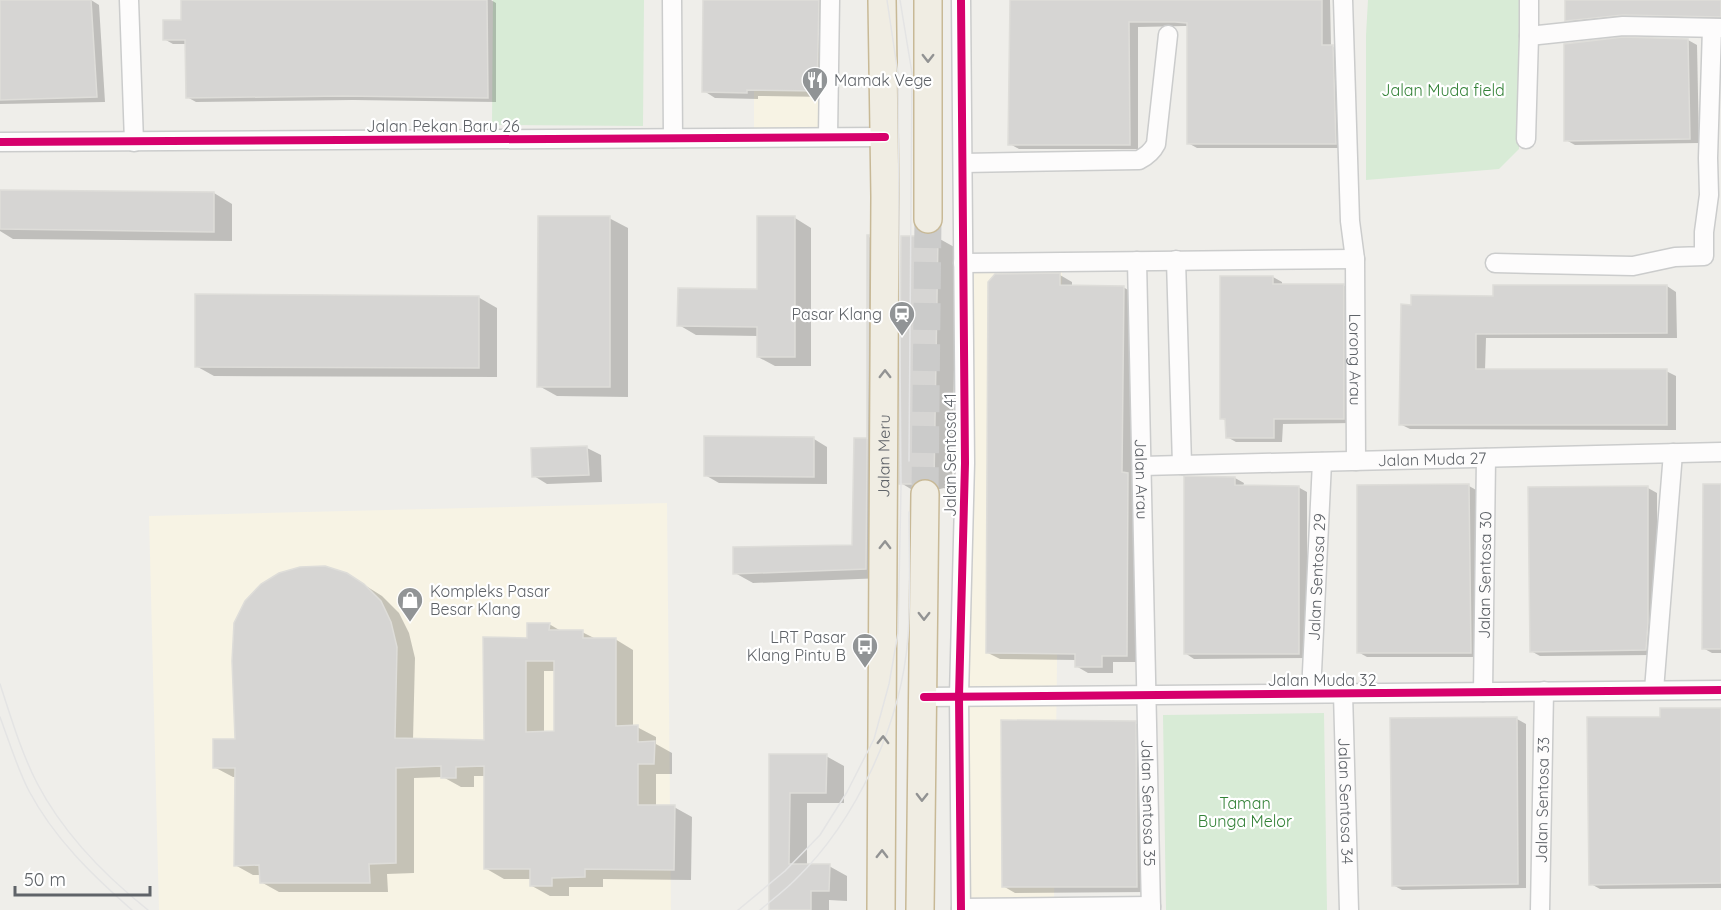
<svg xmlns="http://www.w3.org/2000/svg" width="1721" height="910" viewBox="0 0 1721 910" font-family="Quicksand,sans-serif">
<style>
.commercial{fill:#f7f3e4}
.green{fill:#d8ebd6}
.shadow{fill:#0003;fill-rule:evenodd}
.building{fill:#d6d5d3;stroke:#deddd9;stroke-width:1.5;fill-rule:evenodd}
.lines{fill:none;stroke-linecap:round;stroke-linejoin:round}
.highway-tunnel{stroke:#cbcbca;stroke-width:27;stroke-dasharray:27 14;stroke-linecap:butt}
.minor-casing{stroke:#cbcccc;stroke-width:21}
.highway-casing{stroke:#c8b996;stroke-width:30}
.minor{stroke:#fdfcfc;stroke-width:18}
.highway{stroke:#f0ede3;stroke-width:27}
.tram{stroke:#e4e4e4;stroke-width:1.5}
.cycleway-casing{stroke:#fff;stroke-width:11}
.cycleway{stroke:#d6006c;stroke-width:8}
.oneway{stroke:#929393}
.labels{text-anchor:middle;stroke-width:4.5;stroke-linejoin:round;paint-order:stroke}
.poi-label{font-size:16px;fill:#5f6368;stroke:#fff;text-anchor:start}
.park-label{font-size:16px;fill:#348238;stroke:#fff}
.street-label{font-size:16px;fill:#5f6368;stroke:#fff}
</style>
<rect width="100%" height="100%" fill="#efeeea"/>
<!-- commercial -->
<g class="commercial">
<polygon points="754,0 826,0 822,131 754,130"/>
<polygon points="1062,269 1054,901 967,901 972,456 970,270"/>
<polygon points="667,503 671,910 159,910 149,516"/>
</g>
<!-- green -->
<g class="green">
<polygon points="493,0 644,0 643,126 492,125"/>
<polygon points="1368,0 1519,0 1519,149 1499,169 1366,180 1366,35"/>
<polygon points="1324,713 1327,910 1166,910 1163,715"/>
</g>
<!-- shadow -->
<g class="shadow">
<polygon points="0,0 91,0 99,5 105,102 0,104"/>
<polygon points="183,0 491,0 496,3 496,102 353,100 196,102 187,97 186,44 173,44 164,39 183,22"/>
<polygon points="705,0 833,0 829,97 758,96 758,99 715,98 704,91"/>
<polygon points="1010,0 1330,0 1331,46 1342,51 1345,148 1197,148 1188,143 1188,26 1185,26 1138,27 1138,149 1019,149 1010,144"/>
<polygon points="1567,0 1721,0 1721,21 1576,25 1567,20"/>
<polygon points="1688,40 1697,45 1699,143 1575,145 1566,140"/>
<polygon points="0,191 214,193 232,204 232,241 13,239 0,231"/>
<polygon points="609,218 628,228 628,397 557,396 539,386"/>
<polygon points="795,218 811,228 811,366 775,366 758,357 758,336 696,335 679,325 758,291"/>
<polygon points="869,237 887,247 884,578 753,583 735,573 854,546 856,439 868,439"/>
<polygon points="938,238 956,248 952,491 944,488 919,494 901,483"/>
<polygon points="1060,275 1072,282 1072,287 1123,287 1135,294 1138,662 1113,662 1113,673 1088,673 1076,666 1076,660 1000,659 988,653"/>
<polygon points="1221,277 1273,277 1282,282 1282,286 1343,285 1352,291 1353,423 1283,424 1282,442 1236,442 1227,437 1227,421 1221,418"/>
<polygon points="1667,286 1676,292 1677,338 1486,338 1485,370 1666,371 1676,376 1676,430 1410,429 1400,424 1495,298"/>
<polygon points="478,297 497,308 497,377 214,376 196,366"/>
<polygon points="814,439 827,447 827,484 719,483 705,475"/>
<polygon points="587,448 601,455 602,482 547,484 534,476"/>
<polygon points="1235,478 1244,483 1243,487 1298,487 1307,492 1307,658 1194,659 1185,653"/>
<polygon points="1469,486 1478,491 1480,657 1367,657 1358,652"/>
<polygon points="1721,486 1721,653 1712,653 1703,648"/>
<polygon points="1648,488 1657,493 1657,629 1654,655 1540,656 1531,651"/>
<path d="M347,574L382,596L399,613L409,633L415,658L413,740L485,742L528,639L549,624L561,631L582,632L596,639H615L633,650V727H637L656,737V744L672,753V774H656V807H674L692,817L691,880L603,879V887H569V896H550L532,886V879H504L485,868V776H474V787H461L443,777L414,778V873L387,874L388,892H279L261,882V875H253L235,865L236,777H233L214,767L236,741ZM544,671H555V733H544Z"/>
<polygon points="1721,710 1721,888 1600,889 1591,884 1661,718"/>
<polygon points="1517,719 1526,724 1526,888 1402,890 1393,885 1392,720"/>
<polygon points="1135,723 1147,730 1148,892 1015,893 1003,886"/>
<polygon points="771,755 826,756 844,766 844,803 807,803 807,865 829,866 847,876 847,901 829,900 829,910 770,910"/>
</g>
<!-- building -->
<g class="building">
<polygon points="0,0 91,0 97,97 0,100"/>
<polygon points="181,0 487,0 488,98 343,96 186,98 185,40 163,40 163,20 181,20"/>
<polygon points="703,0 819,0 817,91 747,90 747,93 702,92"/>
<polygon points="1010,0 1322,0 1322,45 1333,45 1336,144 1187,144 1187,23 1175,22 1129,22 1130,145 1008,145"/>
<polygon points="1565,0 1721,0 1721,17 1623,15 1565,21"/>
<polygon points="1623,37 1688,39 1690,139 1564,141 1564,44"/>
<polygon points="0,190 214,192 214,232 0,229"/>
<polygon points="538,216 610,216 610,387 537,387"/>
<polygon points="757,216 795,216 795,357 757,357 757,327 677,326 678,288 757,289"/>
<polygon points="867,235 869,235 866,569 733,574 733,547 852,545 854,438 867,438"/>
<polygon points="901,236 938,236 934,482 925,478 918,480 913,484 899,484"/>
<polygon points="1060,273 1060,285 1124,286 1122,472 1128,473 1127,656 1102,656 1102,667 1075,667 1075,654 986,653 988,282 995,274"/>
<polygon points="1220,276 1273,276 1273,284 1344,284 1344,419 1274,419 1274,438 1226,438 1225,419 1220,419"/>
<polygon points="1493,285 1667,285 1667,333 1476,334 1476,369 1667,369 1667,425 1399,425 1401,304 1411,305 1411,295 1493,296"/>
<polygon points="195,294 479,296 479,368 195,367"/>
<polygon points="704,436 814,437 814,477 704,476"/>
<polygon points="587,446 589,475 532,477 531,448"/>
<polygon points="1184,476 1235,477 1235,485 1299,486 1299,654 1184,654"/>
<polygon points="1469,484 1471,653 1357,653 1357,485"/>
<polygon points="1703,484 1721,484 1721,649 1702,649"/>
<polygon points="1648,486 1648,623 1646,650 1530,652 1528,487"/>
<path d="M325,566L347,573L364,584L381,601L391,622L397,647L395,738L484,740L483,637L527,638V623H550L549,630H583V638H616V726L638,725V742L655,741L654,764H638V805H675L674,870L585,869V877L552,878V886H530V869H484V766L456,767V778H441V766L396,768V863L369,864L370,883H260L259,865L234,866L235,768H213V739H235L232,661L234,623L245,601L261,584L279,573L300,567ZM526,661H554V731L526,732Z"/>
<polygon points="1660,708 1721,708 1721,883 1589,885 1587,717 1660,717"/>
<polygon points="1517,717 1518,884 1392,886 1390,718"/>
<polygon points="1001,720 1136,721 1137,887 1002,887"/>
<polygon points="769,754 827,754 826,793 790,793 789,864 830,864 829,891 811,891 811,910 769,910"/>
</g>
<g class="lines">
<!-- highway-tunnel -->
<polyline class="highway-tunnel" points="925,494 928,219"/>
<!-- minor casing -->
<g class="minor-casing">
<g id="minor">
<polyline points="129,0 134,142"/>
<polyline points="672,0 673,138"/>
<polyline points="961,0 965,463 959,696 961,910"/>
<path id="s1" d="M1343,0L1350,221L1355,259L1356,461"/>
<polyline points="1529,0 1529,36 1623,26 1721,28"/>
<polyline points="828,136 830,0"/>
<polyline points="1526,139 1529,36"/>
<polyline points="0,142 885,137"/>
<path d="M963,163L1139,160C1147,156 1152,152 1156,144L1168,35"/>
<polyline points="1176,260 1182,465"/>
<path id="s2" d="M1137,261L1151,910"/>
<polyline points="963,263 1355,259"/>
<polyline points="1495,263 1633,266 1675,257 1704,256 1704,232 1709,195 1708,158 1712,28"/>
<path id="s3" d="M1142,466L1721,452"/>
<polyline points="1654,690 1673,453"/>
<path id="s4" d="M1483,692L1486,458"/>
<path id="s5" d="M1311,693L1322,462"/>
<path id="s6" d="M1343,693L1349,910"/>
<polyline points="924,697 1721,690"/>
<polyline points="961,908 1151,906"/>
<path id="s7" d="M1540,910L1544,691"/>
</g>
</g>
<!-- highway casing -->
<g class="highway-casing">
<g id="highway">
<polyline points="928,219 928,0"/>
<path id="s8" d="M881,910L885,197L882,0"/>
<polyline points="920,910 925,494"/>
</g>
</g>
<!-- minor -->
<use href="#minor" class="minor"/>
<!-- highway -->
<use href="#highway" class="highway"/>
<!-- tram -->
<g class="tram">
<polyline points="900,0 912,73 909,461"/>
<path d="M0,684C11,717 21,752 37,783C63,833 104,875 148,910"/>
<path d="M0,717C9,741 17,768 29,791C54,838 92,875 132,910"/>
<polyline points="738,910 785,871 820,835 847,792 874,739 889,684 898,633 901,488 898,74 887,0"/>
<path d="M760,910C772,900 784,891 795,880C857,820 902,722 908,636C911,595 909,553 909,512"/>
</g>
<!-- cycleway casing -->
<g class="cycleway-casing">
<g id="cycleway">
<polyline points="961,0 965,463 959,696 961,910"/>
<polyline points="0,142 885,137"/>
<polyline points="924,697 1721,690"/>
</g>
</g>
<!-- cycleway -->
<use href="#cycleway" class="cycleway"/>
</g>
<!-- one-way arrows -->
<defs><path id="oneway-chevron" d="M-2-3.5L2.5 0L-2 3.5" fill="none" stroke-width="1.6" stroke-linecap="round" stroke-linejoin="round" transform="scale(1.5)"/></defs>
<g class="oneway">
<use href="#oneway-chevron" transform="translate(928 58) rotate(90)"/>
<use href="#oneway-chevron" transform="translate(885 374) rotate(-90)"/>
<use href="#oneway-chevron" transform="translate(885 545) rotate(-89)"/>
<use href="#oneway-chevron" transform="translate(924 616) rotate(90)"/>
<use href="#oneway-chevron" transform="translate(883 740) rotate(-89)"/>
<use href="#oneway-chevron" transform="translate(922 797) rotate(91)"/>
<use href="#oneway-chevron" transform="translate(882 854) rotate(-89)"/>
</g>
<!-- icons -->
<defs>
<g id="restaurant-pin" transform="scale(1.35)"><path d="M0 17L-7.5 6A9.5 9.5 0 1 1 7.5 6Z" fill="#919496" stroke="#fff"/><path d="M-5-6h1v4h1v-4h1v4h1v-4h1v5L-1.5 .5V6h-2V.5L-5-1ZM5-6V6H3V1.5H1.5Q1.5-4 5-6Z" fill="#fff"/></g>
<g id="station-pin" transform="scale(1.35)"><path d="M0 17L-7.5 6A9.5 9.5 0 1 1 7.5 6Z" fill="#919496" stroke="#fff"/><path d="M-3-6H3Q5-6 5-4V2Q5 4 3 4L4.5 6H3L1.5 4h-3L-3 6H-4.5L-3 4Q-5 4-5 2V-4Q-5-6-3-6ZM-3.5-4v3h7v-3ZM-3.5 1v1.5H-2V1ZM2 1v1.5H3.5V1Z" fill="#fff"/></g>
<g id="shop-pin" transform="scale(1.35)"><path d="M0 17L-7.5 6A9.5 9.5 0 1 1 7.5 6Z" fill="#919496" stroke="#fff"/><path d="M-5-2.5h2.3a2.7 3.5 0 0 1 5.4 0H5L5.5 6h-11ZM-1.5-2.5h3a1.5 2.3 0 0 0-3 0Z" fill="#fff"/></g>
<g id="bus-pin" transform="scale(1.35)"><path d="M0 17L-7.5 6A9.5 9.5 0 1 1 7.5 6Z" fill="#919496" stroke="#fff"/><path d="M-5-6H5V4H4V6H2V4H-2V6H-4V4H-5ZM-3.5-4V0h7V-4ZM-3.5 1.2v1.5H-2V1.2ZM2 1.2v1.5H3.5V1.2Z" fill="#fff"/></g>
</defs>
<g fill-rule="evenodd">
<use href="#restaurant-pin" x="815" y="80"/>
<use href="#station-pin" x="902" y="314"/>
<use href="#shop-pin" x="410" y="600"/>
<use href="#bus-pin" x="865" y="646"/>
</g>
<g class="labels">
<!-- poi labels -->
<g class="poi-label">
<text x="834" y="86">Mamak Vege</text>
<text x="882" y="320" text-anchor="end">Pasar Klang</text>
<text x="430" y="597">Kompleks Pasar<tspan x="430" dy="18">Besar Klang</tspan></text>
<text x="846" y="643" text-anchor="end">LRT Pasar<tspan x="846" dy="18">Klang Pintu B</tspan></text>
</g>
<!-- park labels -->
<g class="park-label">
<text x="1443" y="96">Jalan Muda field</text>
<text x="1245" y="809">Taman<tspan x="1245" dy="18">Bunga Melor</tspan></text>
</g>
<!-- street labels -->
<g class="street-label">
<text x="443" y="132">Jalan Pekan Baru 26</text>
<text dy="6" stroke="none"><textPath href="#s1" startOffset="360">Lorong Arau</textPath></text>
<text dy="6" stroke="none"><textPath href="#s8" startOffset="454">Jalan Meru</textPath></text>
<text transform="translate(950 455) rotate(-90)" y="6">Jalan Sentosa 41</text>
<text dy="6" stroke="none"><textPath href="#s3" startOffset="290">Jalan Muda 27</textPath></text>
<text dy="6" stroke="none"><textPath href="#s2" startOffset="218">Jalan Arau</textPath></text>
<text dy="6" stroke="none"><textPath href="#s4" startOffset="117">Jalan Sentosa 30</textPath></text>
<text dy="6" stroke="none"><textPath href="#s5" startOffset="116">Jalan Sentosa 29</textPath></text>
<text x="1322" y="686">Jalan Muda 32</text>
<text dy="6" stroke="none"><textPath href="#s6" startOffset="108">Jalan Sentosa 34</textPath></text>
<text dy="6" stroke="none"><textPath href="#s7" startOffset="110">Jalan Sentosa 33</textPath></text>
<text dy="6" stroke="none"><textPath href="#s2" startOffset="542">Jalan Sentosa 35</textPath></text>
</g>
</g>
<!-- scale -->
<path d="M15 886v9h135v-9" fill="none" stroke="#5f6368" stroke-width="3"/>
<text x="24" y="886" font-size="18" fill="#5f6368" stroke="#ffffff" stroke-width="4.5" paint-order="stroke">50 m</text>
</svg>
